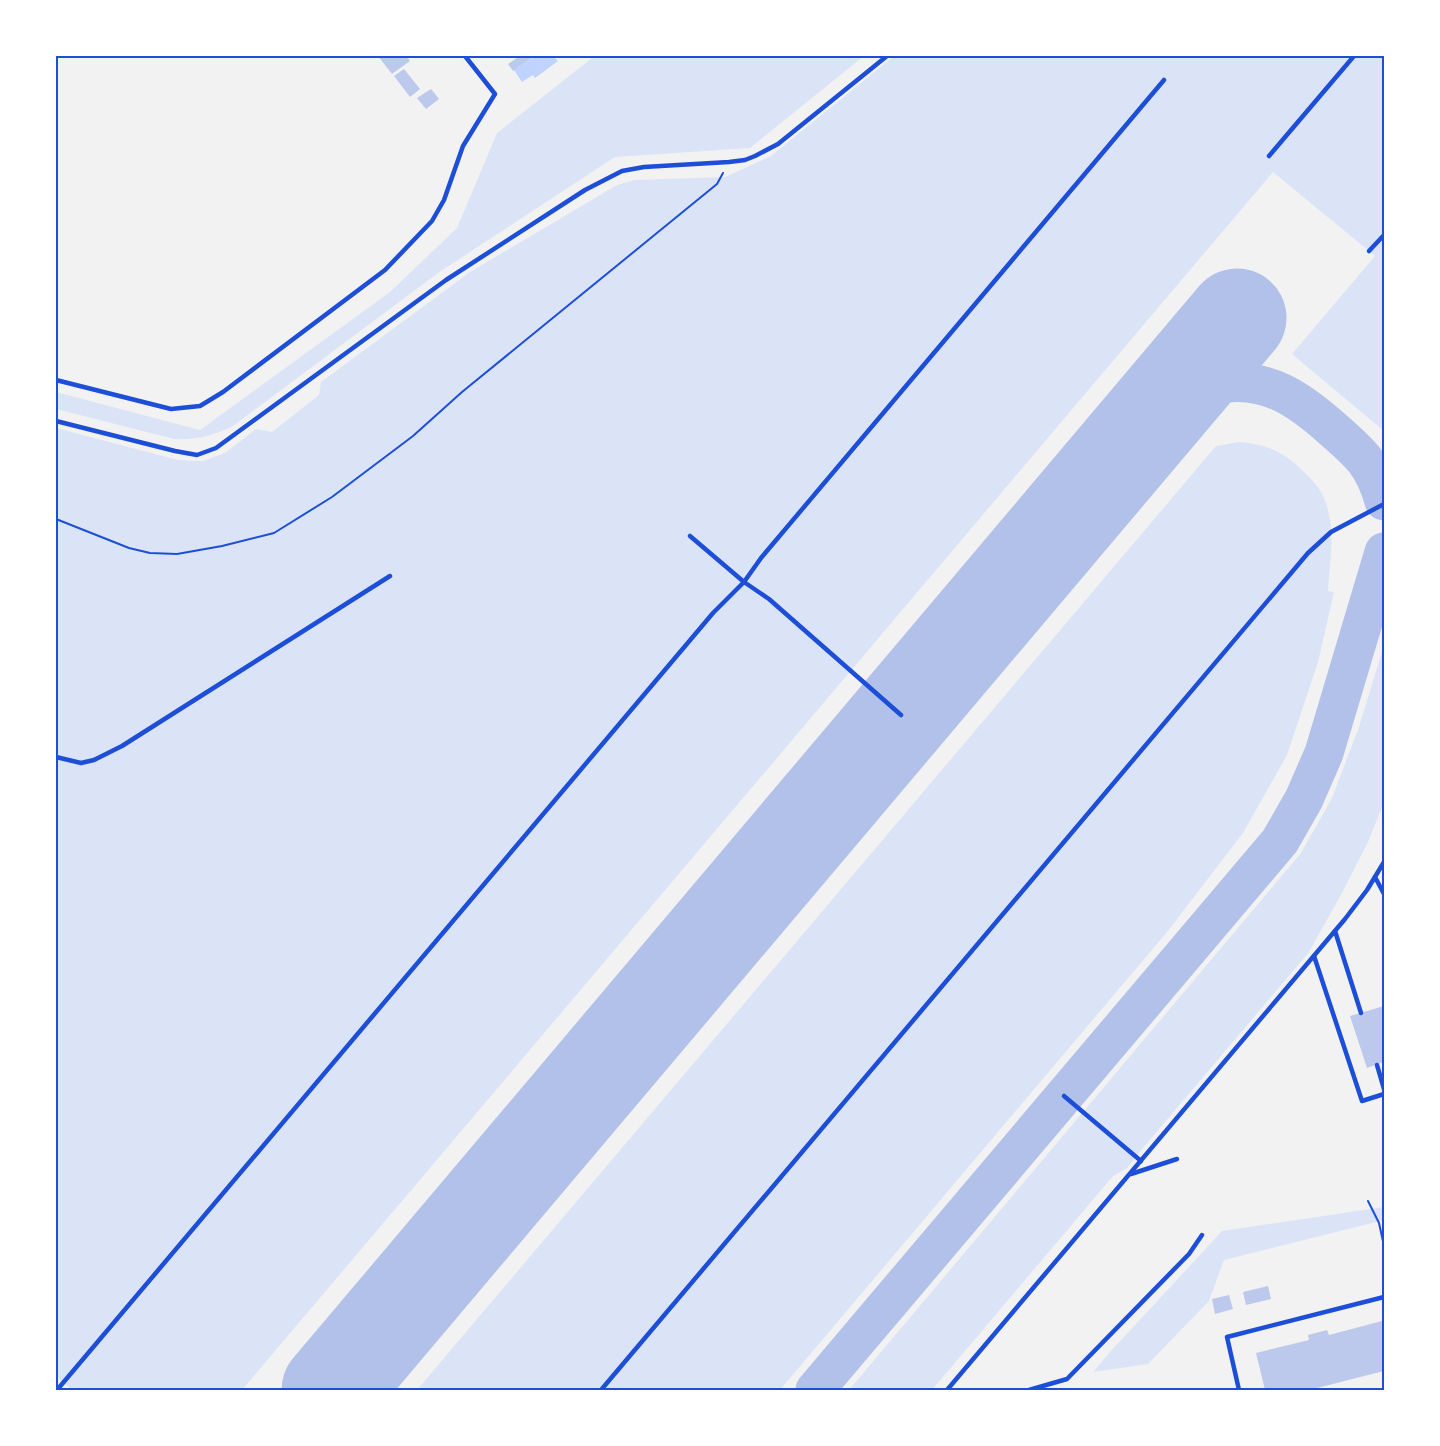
<svg xmlns="http://www.w3.org/2000/svg" width="1440" height="1446" viewBox="0 0 1440 1446" font-family="Mulish,sans-serif">
<style>
.green{fill:#dbe4f7}
.water{fill:#bfd3fe}
.lines{fill:none;stroke-linecap:round;stroke-linejoin:round}
.taxiway{stroke:#b2c1ea;stroke-width:39}
.runway{stroke:#b2c1ea;stroke-width:99}
.building{fill:#bdc9ec}
.path{stroke:#1d4ed8;stroke-width:2}
.service{stroke:#1d4ed8;stroke-width:4.5}
.neatline{fill:none;stroke:#1d4ed8;stroke-width:2}
</style>
<rect width="100%" height="100%" fill="#f2f2f2"/>
<!-- green -->
<g class="green">
<path d="M590,56H864L750,148L615,157L438,273L233,426C212,436 198,440 174,439L56,409V392L200,430L390,292L457,228L497,133L592,58Z"/>
<polygon points="894,56 1384,56 1384,431 1292,354 1375,256 1273,172 242,1390 72,1390 56,1376 56,428 178,460 203,461 225,453 256,429 272,432 319,395 321,382 470,272 617,185 635,180 725,177 771,156"/>
<path d="M1239,442C1263,443 1284,452 1301,469C1309,477 1317,484 1322,494C1337,523 1330,560 1328,591L1334,592L1318,662L1287,755L1243,833L1167,932L780,1390H417L1216,446Z"/>
<polygon points="1384,645 1384,802 1368,842 1342,893 1309,952 1143,1148 1127,1168 1113,1176 932,1390 849,1390 1301,853 1332,798 1359,727"/>
<polygon points="1384,1207 1384,1220 1224,1260 1209,1301 1148,1364 1093,1372 1111,1351 1222,1231"/>
</g>
<!-- water -->
<polygon class="water" points="535,56 553,56 558,61 535,78 533,75 522,82 514,70"/>
<g class="lines">
<!-- taxiway -->
<g class="taxiway">
<path d="M1127,448C1147,426 1167,400 1195,389C1205,385 1217,384 1227,383C1269,379 1298,399 1328,425C1358,451 1373,462 1384,501"/>
<polyline points="815,1390 1280,841 1304,799 1324,753 1384,552"/>
</g>
<!-- runway -->
<polyline class="runway" points="331,1390 1237,318"/>
</g>
<!-- building -->
<g class="building">
<polygon points="378,56 406,56 410,61 392,74"/>
<polygon points="520,56 532,56 533,57 513,71 508,64"/>
<polygon points="404,69 420,89 410,97 394,76"/>
<polygon points="431,89 439,99 426,109 417,98"/>
<polygon points="1384,1006 1384,1062 1367,1068 1350,1016"/>
<polygon points="1268,1286 1271,1299 1246,1305 1243,1292"/>
<polygon points="1229,1295 1233,1309 1215,1314 1212,1299"/>
<polygon points="1382,1321 1384,1330 1384,1371 1309,1390 1265,1390 1256,1353 1309,1340 1308,1335 1327,1330 1329,1335"/>
</g>
<g class="lines">
<!-- path -->
<g class="path">
<polyline points="56,519 129,548 150,553 177,554 222,546 274,533 332,497 413,436 462,392 717,184 723,173"/>
<polyline points="1368,1201 1379,1223 1384,1246"/>
</g>
<!-- service -->
<g class="service">
<polyline points="1269,156 1354,56"/>
<polyline points="1369,251 1384,235"/>
<polyline points="56,380 171,409 200,406 223,392 385,270 432,221 444,200 463,146 495,94 465,56"/>
<polyline points="56,421 175,451 197,455 216,448 446,280 585,190 622,171 644,167 729,162 745,160 755,156 778,144 887,56"/>
<polyline points="690,536 744,582 769,599 901,715"/>
<polyline points="56,757 81,763 94,760 122,746 390,576"/>
<polyline points="1375,877 1384,894"/>
<polyline points="1335,931 1361,1013"/>
<polyline points="1314,956 1362,1101 1384,1094"/>
<polyline points="1377,1065 1384,1089"/>
<polyline points="1064,1096 1141,1161"/>
<polyline points="1131,1174 1177,1159"/>
<polyline points="57,1390 713,613 744,582 761,558 1164,80"/>
<polyline points="601,1390 1308,553 1331,532 1384,504"/>
<polyline points="947,1390 1345,919 1367,890 1384,862"/>
<polyline points="1029,1390 1067,1379 1189,1254 1202,1235"/>
<polyline points="1239,1390 1227,1337 1384,1297"/>
</g>
</g>
<!-- border -->
<rect width="1440" height="1446" fill="none" stroke="#ffffff" stroke-width="114"/>
<rect x="57" y="57" width="1326" height="1332" class="neatline"/>
</svg>
